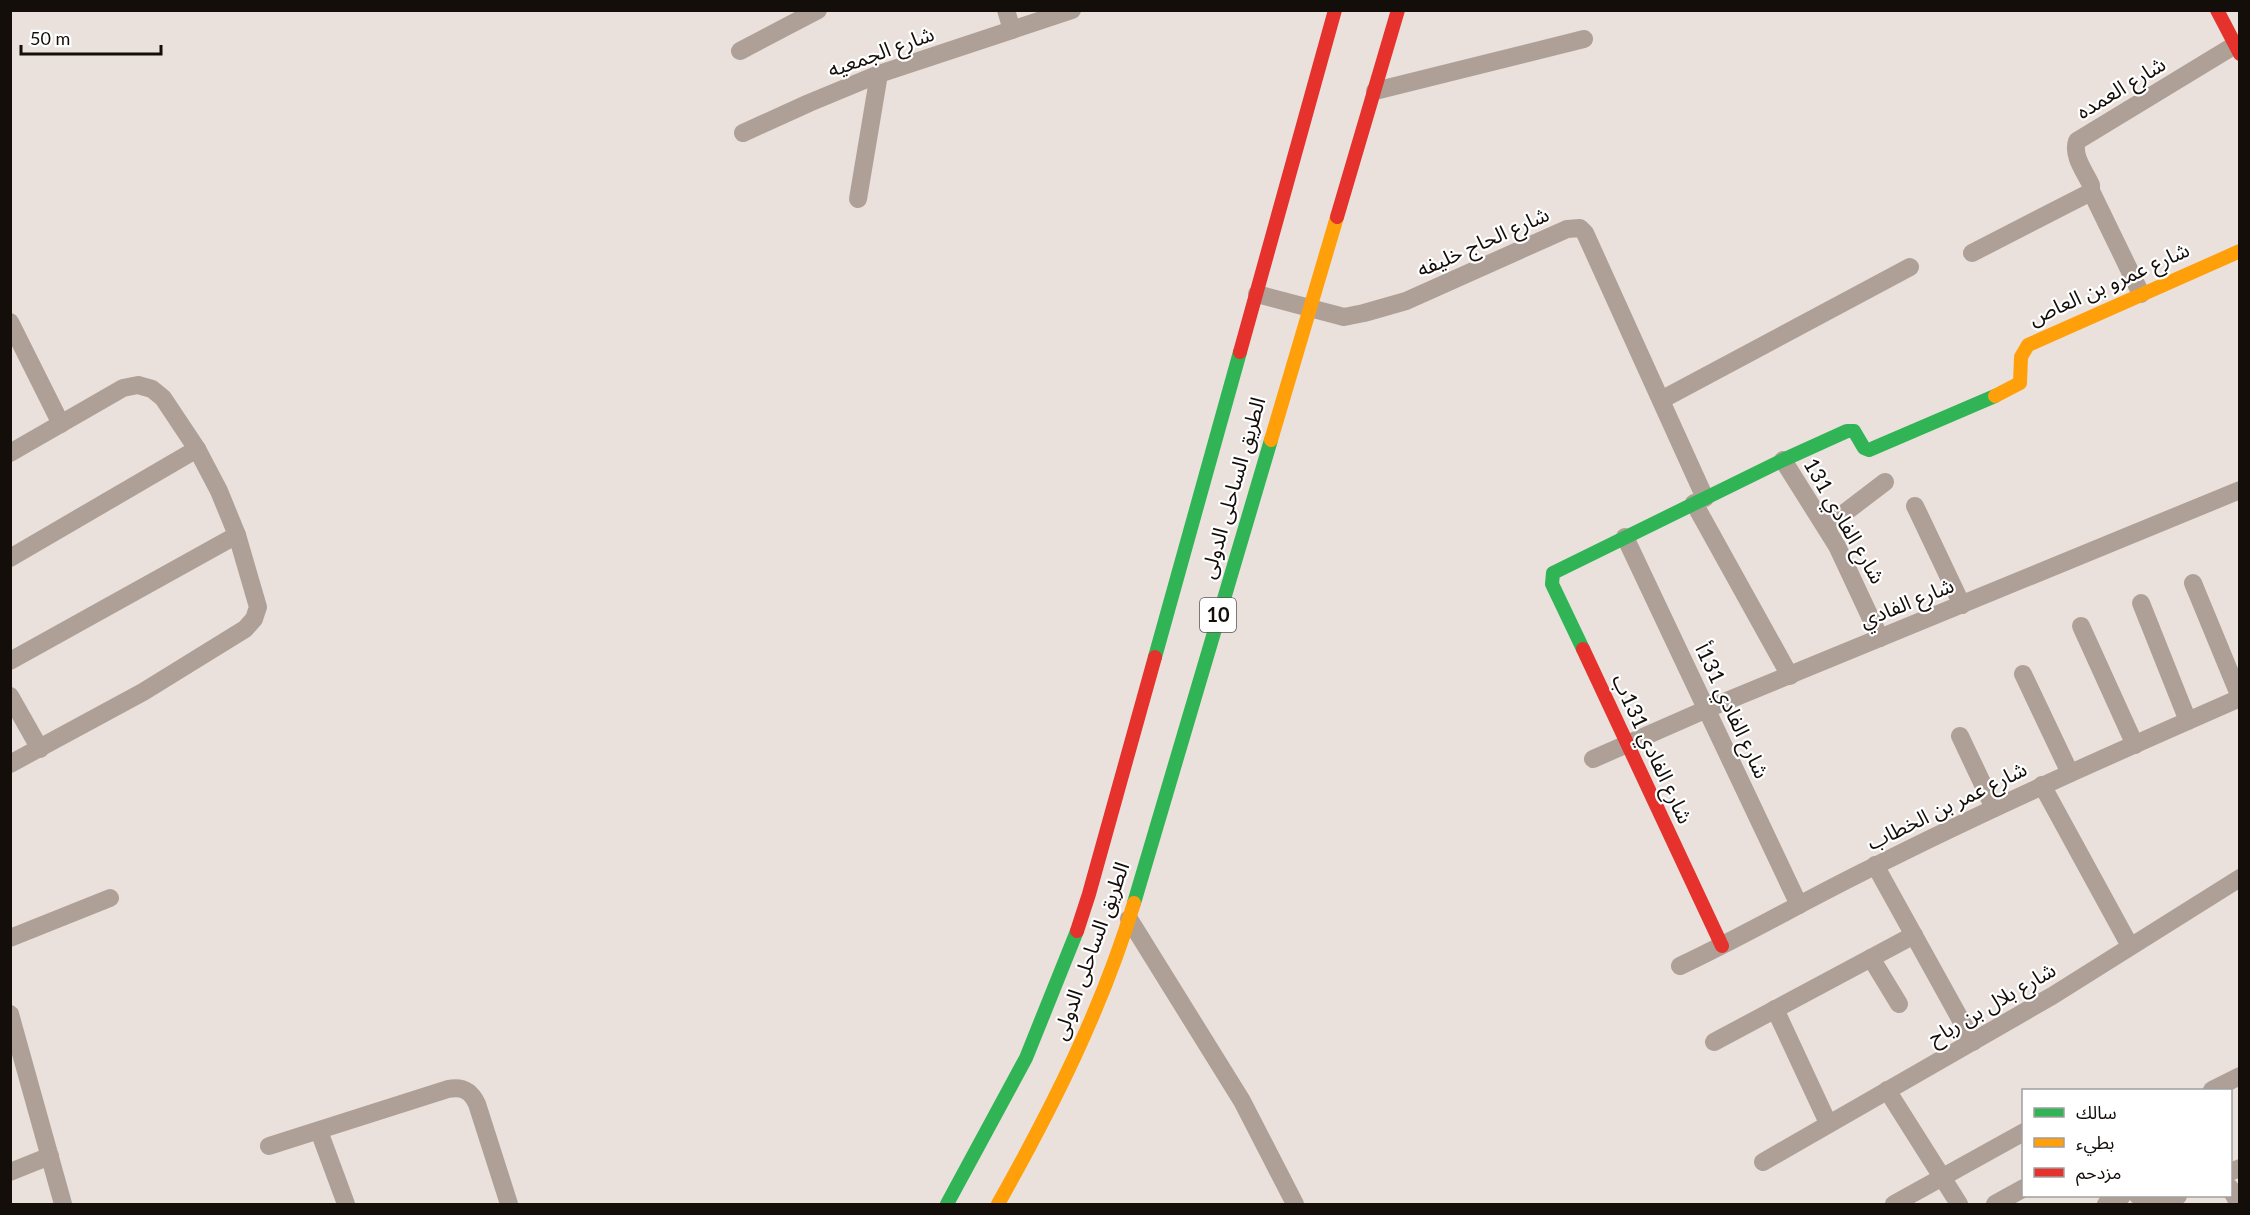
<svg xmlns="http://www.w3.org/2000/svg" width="2250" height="1215" viewBox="0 0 2250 1215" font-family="Lato,'Noto Sans Arabic',sans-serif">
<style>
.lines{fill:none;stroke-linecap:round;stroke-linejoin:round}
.street{stroke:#afa097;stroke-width:18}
.fast{stroke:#30b455;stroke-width:14}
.slow{stroke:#ff9f0a;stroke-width:14}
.jam{stroke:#e5322d;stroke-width:14}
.labels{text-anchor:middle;stroke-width:4.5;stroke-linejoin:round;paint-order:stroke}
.shield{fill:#fff;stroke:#5a5654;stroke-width:1.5}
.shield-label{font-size:20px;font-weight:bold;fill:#140e0b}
.street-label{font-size:21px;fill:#140e0b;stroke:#fff}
</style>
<rect width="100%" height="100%" fill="#eae1dc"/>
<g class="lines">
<!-- street -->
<g class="street">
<polyline points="1006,10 1012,30"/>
<polyline points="740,51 818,10"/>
<polyline points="1375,91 1584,39"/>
<polyline points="743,133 809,103 879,74 1072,10"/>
<polyline points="858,199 879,74"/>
<polyline points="1972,253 2089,193 2091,191"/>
<polyline points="1257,294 1344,317 1364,313 1406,301 1567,229 1580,228 1585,233 1705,498"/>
<path d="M2141,294L2091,191V185C2085,172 2072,156 2077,141L2235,45"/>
<polyline points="10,322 61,424"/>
<polyline points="1661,400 1910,267"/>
<polyline points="10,453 123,388 138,385 152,389 163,398 197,449 219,491 237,535 258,607 254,619 245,629 143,692 10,764"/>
<polyline points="1783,460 1837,546 1880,638"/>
<polyline points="1694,503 1790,676"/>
<polyline points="1915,506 1962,605"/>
<polyline points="1826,527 1885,482"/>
<polyline points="1625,537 1799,905"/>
<polyline points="10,558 197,449"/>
<polyline points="2193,583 2240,697"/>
<polyline points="2141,603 2188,721"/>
<polyline points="2081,626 2135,745"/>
<polyline points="10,661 237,535"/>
<polyline points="2023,674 2070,773"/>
<polyline points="10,696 40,749"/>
<polyline points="1960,736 1994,808"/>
<polyline points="1593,759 1707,709 2240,490"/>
<polyline points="2042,785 2130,946"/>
<polyline points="1875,865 1973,1042"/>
<polyline points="1129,919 1242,1101 1295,1204"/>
<polyline points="10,938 110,898"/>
<polyline points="1871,958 1899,1004"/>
<path d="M1680,966C1746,935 1809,898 1875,866C1994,806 2117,752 2240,698"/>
<polyline points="1775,1009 1828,1123"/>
<polyline points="10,1014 63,1204"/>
<polyline points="1714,1042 1914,935"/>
<polyline points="1887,1090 1959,1204"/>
<polyline points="2212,1090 2240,1076"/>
<polyline points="319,1131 346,1204"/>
<path d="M269,1146L448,1089C463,1086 471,1091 477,1104L509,1204"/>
<polyline points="1763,1162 2052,996 2240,878"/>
<polyline points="10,1172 50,1156"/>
<polyline points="2230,1172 2240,1168"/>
<polyline points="2230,1188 2239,1204"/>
<path d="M2138,1196C2152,1205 2163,1202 2178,1196"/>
<polyline points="1894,1204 2024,1132"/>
<polyline points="1995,1204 2024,1188"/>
<polyline points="2106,1204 2122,1196"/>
</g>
<!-- fast -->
<g class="fast">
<polyline points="1583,649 1552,584 1553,573 1783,460 1847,431 1854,431 1864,448 1869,450 1995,396"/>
<polyline points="1155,657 1240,352"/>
<polyline points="1134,903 1271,440"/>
<polyline points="947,1204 1026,1058 1077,931"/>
</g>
<!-- slow -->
<g class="slow">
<polyline points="1995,396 2020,383 2021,357 2028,345 2240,251"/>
<polyline points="1271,440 1337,217"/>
<path d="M998,1204C1052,1108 1102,1009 1134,903"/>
</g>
<!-- jam -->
<g class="jam">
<polyline points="2217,10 2240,54"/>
<polyline points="1337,217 1398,10"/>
<polyline points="1240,352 1335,10"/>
<polyline points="1583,649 1722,946"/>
<polyline points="1077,931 1089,894 1155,657"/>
</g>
</g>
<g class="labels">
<!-- shield labels -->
<rect class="shield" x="1200" y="598" width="36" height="34" rx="4.5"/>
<g class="shield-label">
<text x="1218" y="622">10</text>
</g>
<!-- street labels -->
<g class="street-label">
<text transform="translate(881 52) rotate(-20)" y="7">شارع الجمعيه</text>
<text transform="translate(2121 88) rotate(-31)" y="7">شارع العمده</text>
<text transform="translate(1483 242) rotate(-24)" y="7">شارع الحاج خليفه</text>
<text transform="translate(2109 284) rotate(-24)" y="7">شارع عمرو بن العاص</text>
<text transform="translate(1233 488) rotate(-74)" y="7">الطريق الساحلى الدولى</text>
<text transform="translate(1844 521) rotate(60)" y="7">شارع الفادي 131</text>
<text transform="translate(1907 603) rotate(-22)" y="7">شارع الفادي</text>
<text transform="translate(1732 711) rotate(65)" y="7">شارع الفادي 131أ</text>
<text transform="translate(1652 749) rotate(65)" y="7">شارع الفادي 131ب</text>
<text transform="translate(1947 806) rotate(-26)" y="7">شارع عمر بن الخطاب</text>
<text transform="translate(1091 951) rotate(-70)" y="7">الطريق الساحلى الدولى</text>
<text transform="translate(1992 1004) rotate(-30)" y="7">شارع بلال بن رباح</text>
</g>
</g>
<!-- border -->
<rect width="2250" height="1215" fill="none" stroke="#140e0b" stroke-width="24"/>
<!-- legend -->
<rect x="2022" y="1089" width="210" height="108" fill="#ffffff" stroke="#a19f9d" stroke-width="1.5"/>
<rect x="2034" y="1108" width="30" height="9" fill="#30b455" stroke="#a19f9d" stroke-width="1.5"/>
<text x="2076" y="1119" font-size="18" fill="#140e0b">سالك</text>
<rect x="2034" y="1138" width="30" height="9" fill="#ff9f0a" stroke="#a19f9d" stroke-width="1.5"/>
<text x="2076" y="1149" font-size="18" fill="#140e0b">بطيء</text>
<rect x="2034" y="1168" width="30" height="9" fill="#e5322d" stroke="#a19f9d" stroke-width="1.5"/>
<text x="2076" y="1179" font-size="18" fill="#140e0b">مزدحم</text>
<!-- scale -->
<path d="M21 45v9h140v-9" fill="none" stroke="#140e0b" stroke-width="3"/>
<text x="30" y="45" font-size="18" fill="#140e0b" stroke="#ffffff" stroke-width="4.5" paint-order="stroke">50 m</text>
</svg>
